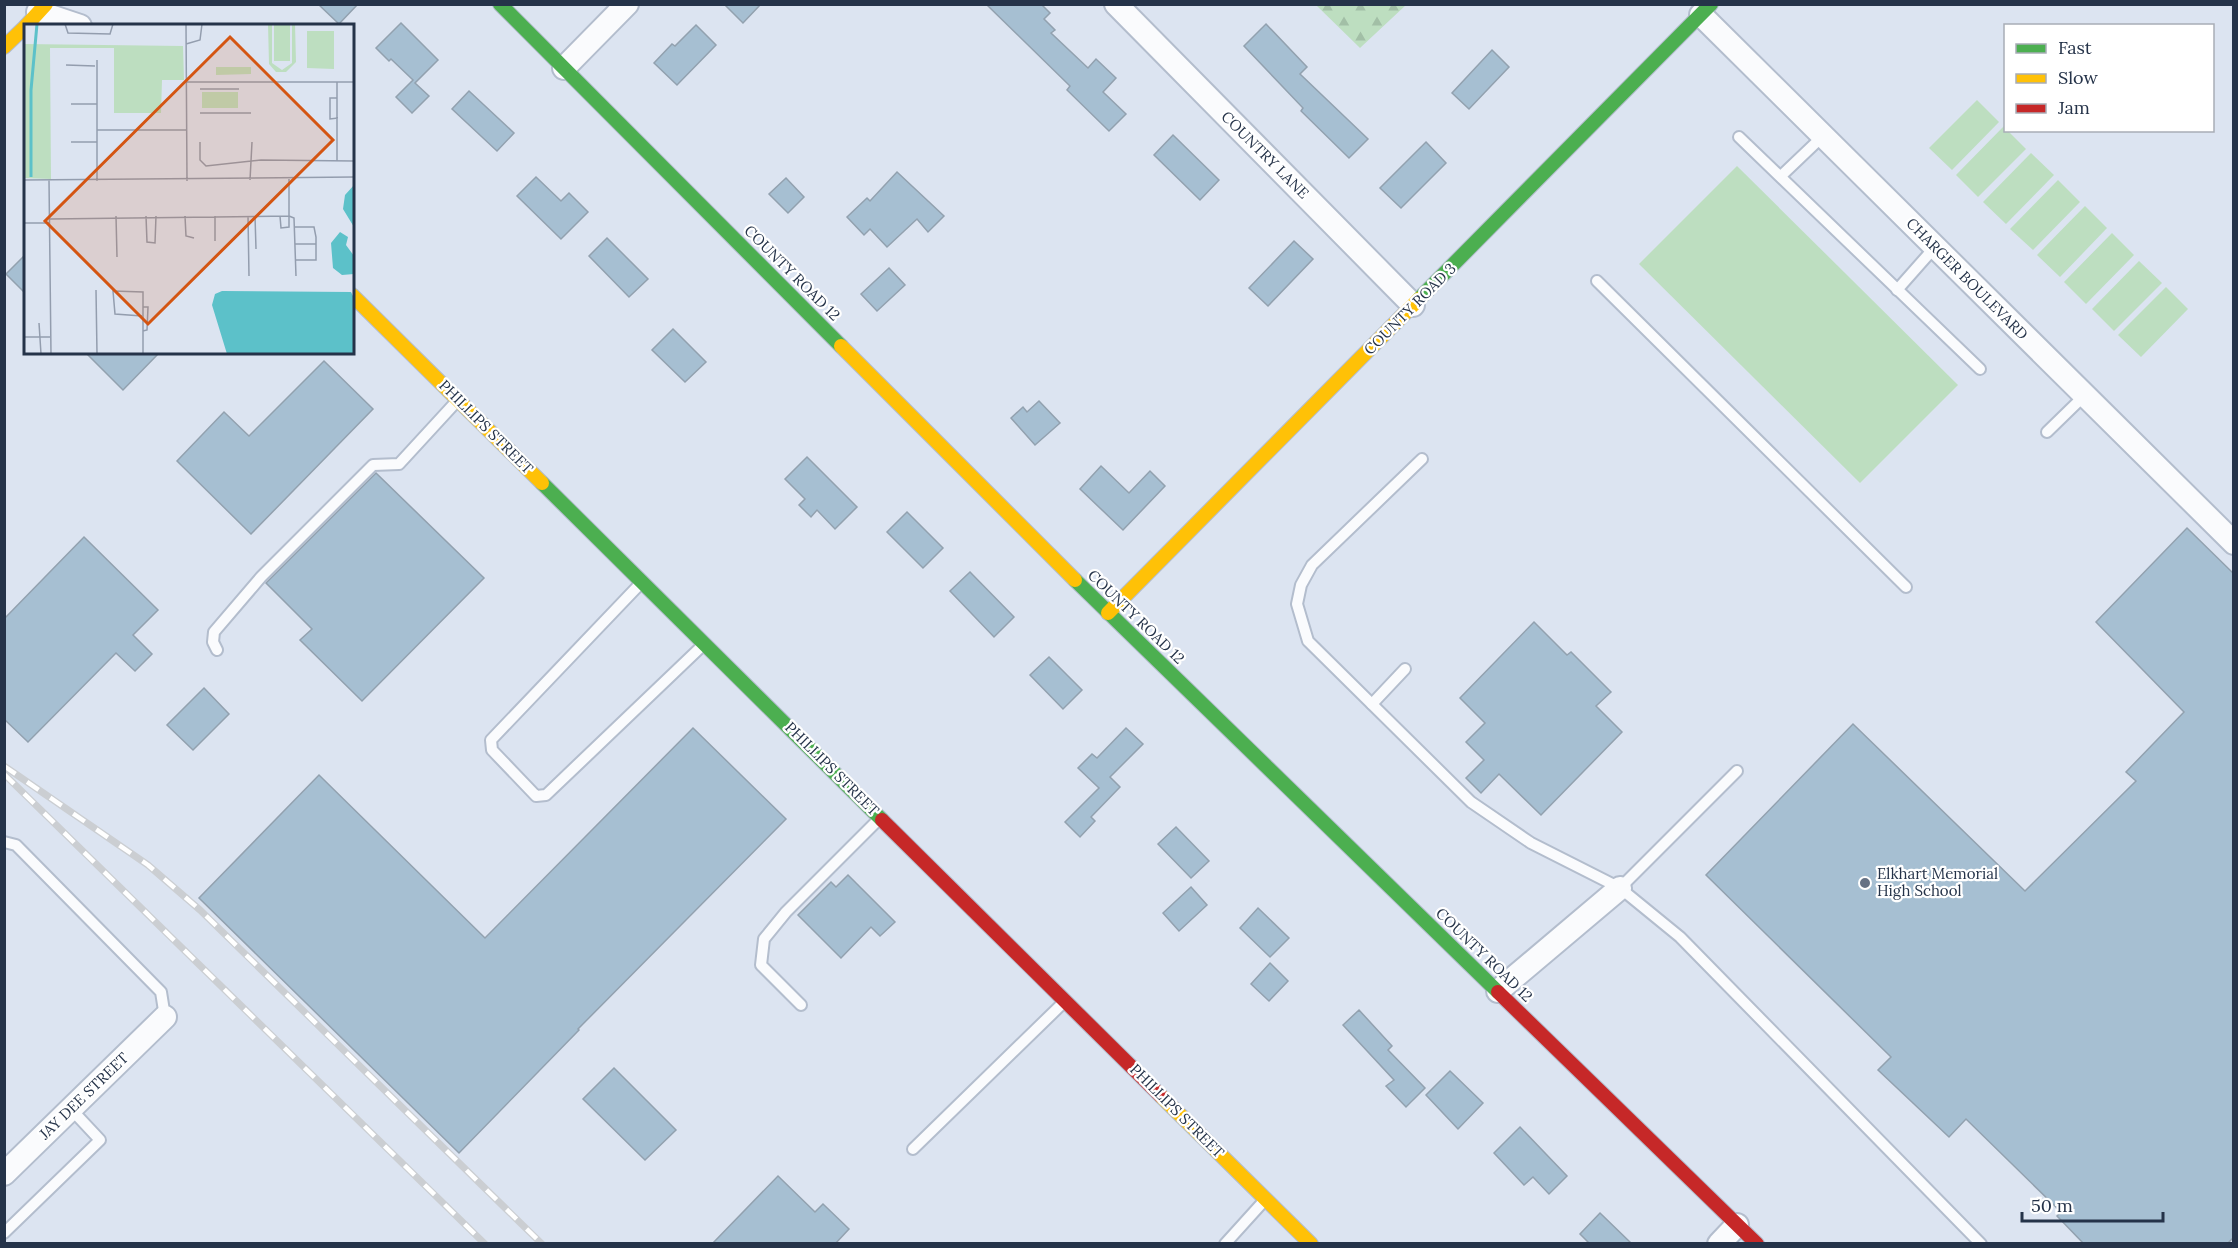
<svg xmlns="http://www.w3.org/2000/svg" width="2238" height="1248" viewBox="0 0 2238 1248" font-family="Lora,serif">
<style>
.forest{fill:url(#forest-firs)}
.pitch{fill:#bddec0}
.building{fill:#a6bfd2;stroke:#92a1af;stroke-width:1.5}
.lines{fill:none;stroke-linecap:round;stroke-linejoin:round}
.lane-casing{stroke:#b3bdcd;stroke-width:14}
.street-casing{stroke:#b3bdcd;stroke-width:26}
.fast-casing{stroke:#b3bdcd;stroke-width:16}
.slow-casing{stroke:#b3bdcd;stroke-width:16}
.jam-casing{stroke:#b3bdcd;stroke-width:16}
.lane{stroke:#fafbfd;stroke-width:10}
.street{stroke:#fafbfd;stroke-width:22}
.fast{stroke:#4caf50;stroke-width:14}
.slow{stroke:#ffc107;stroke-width:14}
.jam{stroke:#c62828;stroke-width:14}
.rail-casing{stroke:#cbced2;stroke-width:7}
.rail{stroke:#fff;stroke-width:4.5;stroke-dasharray:14;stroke-linecap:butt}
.poi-dot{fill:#657184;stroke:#fff;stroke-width:2}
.labels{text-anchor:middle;stroke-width:4.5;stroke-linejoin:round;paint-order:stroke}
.street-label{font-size:15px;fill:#253349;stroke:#fff}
.poi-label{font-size:15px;fill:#253349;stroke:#fff;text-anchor:start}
.inset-river{fill:none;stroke:#5cc1c9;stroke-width:3}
.inset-road{fill:none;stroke:#939dae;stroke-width:1.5}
.view{fill:#d45512;fill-opacity:0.15;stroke:#d45512;stroke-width:3}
.inset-edge{fill:none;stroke:#253349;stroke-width:3}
</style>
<defs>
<pattern id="forest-firs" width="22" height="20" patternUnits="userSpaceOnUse" patternTransform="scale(1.5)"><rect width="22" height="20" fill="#bddec0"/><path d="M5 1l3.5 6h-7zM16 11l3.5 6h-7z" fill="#a2bfa6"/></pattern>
</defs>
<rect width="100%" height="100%" fill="#dce4f1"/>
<!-- forest -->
<polygon class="forest" points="1316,5 1406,5 1360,48"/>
<!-- pitch -->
<g class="pitch">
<polygon points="1977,100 1999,122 1952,170 1929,148"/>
<polygon points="2004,126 2006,130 2008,131 2026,149 1978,197 1956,175"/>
<polygon points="2031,153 2054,175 2006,224 1983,202"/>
<polygon points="1737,166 1958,385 1860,483 1639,264"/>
<polygon points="2058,180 2080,202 2033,250 2010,229"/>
<polygon points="2085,206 2107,228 2060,277 2037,255"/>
<polygon points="2112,233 2134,255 2086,304 2064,282"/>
<polygon points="2139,261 2162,283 2114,331 2092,309"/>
<polygon points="2166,287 2188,309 2141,357 2118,335"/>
</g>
<!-- building -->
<g class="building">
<polygon points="318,4 358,4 339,24"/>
<polygon points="724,4 761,4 743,23"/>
<polygon points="986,4 1041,4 1050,13 1044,19 1055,30 1051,33 1088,68 1096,59 1116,78 1103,92 1126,114 1109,131 1067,90 1070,86"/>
<polygon points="401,23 438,60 415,83 429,96 412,113 396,97 413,80 391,59 389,61 376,48"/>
<polygon points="1266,24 1307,67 1300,74 1368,139 1349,158 1301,111 1303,108 1244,46"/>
<polygon points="696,25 716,45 677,85 654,63 672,44 675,46"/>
<polygon points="1492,50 1509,67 1469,109 1452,93"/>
<polygon points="469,91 514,133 497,151 452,109"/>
<polygon points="1173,135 1219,180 1200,200 1154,155"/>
<polygon points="1426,142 1446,163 1401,208 1380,188"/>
<polygon points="897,172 944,216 928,232 917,219 887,247 870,229 864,235 847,217 867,198 870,201"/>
<polygon points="536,177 561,201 569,193 588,212 561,239 517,196"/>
<polygon points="786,178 804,197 788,213 769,194"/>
<polygon points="607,238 648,279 629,297 589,256"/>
<polygon points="1294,241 1313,259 1268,306 1249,288"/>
<polygon points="26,254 26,294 6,274"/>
<polygon points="889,268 905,285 877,311 861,294"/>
<polygon points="673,329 706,362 685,382 652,350"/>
<polygon points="85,352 160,352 123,390"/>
<polygon points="324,361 373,409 251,534 177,461 224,412 249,436"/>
<polygon points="1039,401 1060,423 1035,445 1011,418 1023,407 1027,412"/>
<polygon points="807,457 857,507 835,529 817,510 811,517 799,505 805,499 785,479"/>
<polygon points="1101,466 1129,493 1150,471 1165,486 1123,530 1080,489"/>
<polygon points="376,473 484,578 362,701 300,640 312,629 266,583"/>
<polygon points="907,512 943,548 923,568 887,532"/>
<polygon points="2187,528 2234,574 2234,1237 2227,1244 2084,1244 2057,1216 2061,1212 1966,1119 1949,1137 1878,1070 1891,1057 1706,875 1853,724 2025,891 2136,781 2126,772 2184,712 2096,622"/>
<polygon points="84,537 158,610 133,635 152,654 135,671 116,653 28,742 4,719 4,619"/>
<polygon points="970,572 1014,617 994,637 950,591"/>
<polygon points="1534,622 1567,655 1571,652 1611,692 1596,706 1622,732 1541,815 1499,774 1481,793 1466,778 1484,760 1466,742 1485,723 1460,698"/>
<polygon points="1049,657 1082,690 1063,709 1030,675"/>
<polygon points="204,688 229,714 193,750 167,725"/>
<polygon points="693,728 786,819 578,1029 579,1030 459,1153 199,898 319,775 485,938"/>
<polygon points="1126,728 1143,744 1110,777 1120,787 1091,817 1095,821 1080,837 1065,822 1099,788 1078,768 1092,754 1097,758"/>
<polygon points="1176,827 1209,861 1191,878 1158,844"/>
<polygon points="848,875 895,922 880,936 871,927 841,958 798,915 831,882 836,887"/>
<polygon points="1191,887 1207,905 1179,931 1163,913"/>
<polygon points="1258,908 1289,938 1270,957 1240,928"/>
<polygon points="1270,963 1288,981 1269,1001 1251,984"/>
<polygon points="1359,1010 1392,1046 1388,1050 1425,1088 1406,1107 1386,1086 1394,1080 1343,1025"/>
<polygon points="614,1068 676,1130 645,1160 583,1099"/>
<polygon points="1450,1071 1483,1103 1458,1129 1426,1095"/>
<polygon points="1520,1127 1567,1176 1549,1194 1533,1177 1524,1185 1494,1153"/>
<polygon points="778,1176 815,1212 823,1204 849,1229 835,1244 712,1244"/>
<polygon points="1600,1213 1632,1244 1590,1244 1580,1234"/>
</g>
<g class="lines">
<!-- lane casing -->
<g class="lane-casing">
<g id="lane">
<polyline points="1739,137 1980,369"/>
<polyline points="1781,176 1824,135"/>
<polyline points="1597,281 1906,587"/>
<polyline points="1897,290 1935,247"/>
<polyline points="2047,432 2085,395"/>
<polyline points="1422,459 1312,565 1301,585 1297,604 1308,641 1471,802 1531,843 1620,888 1680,937 1981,1244"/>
<polyline points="640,584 491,740 492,750 536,796 546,795 702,646"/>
<polyline points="217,650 213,642 214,632 261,577 373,465 399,464 456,402"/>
<polyline points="1372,704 1405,669"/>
<polyline points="4,842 16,845 161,992 165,1017"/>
<polyline points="1620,888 1737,771"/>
<polyline points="801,1005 761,965 764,939 786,912 878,820"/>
<polyline points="913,1149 1063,1003"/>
<polyline points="4,1233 100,1140 71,1109"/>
<polyline points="1225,1244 1263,1202"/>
</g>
</g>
<!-- street casing -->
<g class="street-casing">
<g id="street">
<polyline points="1116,4 1413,305"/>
<polyline points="38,12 80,26"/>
<polyline points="1701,15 2234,543"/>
<polyline points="564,68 627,4"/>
<polyline points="1498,991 1620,888"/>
<polyline points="4,1174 165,1017"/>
<polyline points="1719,1244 1737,1225"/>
</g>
</g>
<!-- fast casing -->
<g class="fast-casing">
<g id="fast">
<polyline points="500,4 841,346"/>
<polyline points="1419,299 1711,4"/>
<polyline points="542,483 882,820"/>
<polyline points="1075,580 1498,992"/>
</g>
</g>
<!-- slow casing -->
<g class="slow-casing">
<g id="slow">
<polyline points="26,26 46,4"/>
<polyline points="4,47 26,26"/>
<polyline points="352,295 542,483"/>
<polyline points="841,346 1075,580"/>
<polyline points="1108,613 1419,299"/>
<polyline points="1161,1096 1311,1244"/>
</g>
</g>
<!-- jam casing -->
<g class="jam-casing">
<g id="jam">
<polyline points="882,820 1161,1096"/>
<polyline points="1498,992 1757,1244"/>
</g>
</g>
<!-- lane -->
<use href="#lane" class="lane"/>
<!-- street -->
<use href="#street" class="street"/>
<!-- fast -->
<use href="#fast" class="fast"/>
<!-- slow -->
<use href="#slow" class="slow"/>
<!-- jam -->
<use href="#jam" class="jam"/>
<!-- rail casing -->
<g class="rail-casing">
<g id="rail">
<polyline points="4,766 148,865 200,910 542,1244"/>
<polyline points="4,774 485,1244"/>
</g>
</g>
<!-- rail -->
<use href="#rail" class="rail"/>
</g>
<!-- markers -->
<circle class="poi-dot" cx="1865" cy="883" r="6"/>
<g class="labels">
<!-- street labels -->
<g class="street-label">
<text transform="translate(1265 155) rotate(45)" y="5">COUNTRY LANE</text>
<text transform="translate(792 273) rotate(45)" y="5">COUNTY ROAD 12</text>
<text transform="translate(1967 279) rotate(45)" y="5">CHARGER BOULEVARD</text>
<text transform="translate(1410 309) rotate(-45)" y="5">COUNTY ROAD 3</text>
<text transform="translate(486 427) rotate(45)" y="5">PHILLIPS STREET</text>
<text transform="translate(1136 617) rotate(44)" y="5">COUNTY ROAD 12</text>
<text transform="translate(832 769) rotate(45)" y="5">PHILLIPS STREET</text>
<text transform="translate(1484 955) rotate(44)" y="5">COUNTY ROAD 12</text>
<text transform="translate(84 1096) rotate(-44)" y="5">JAY DEE STREET</text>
<text transform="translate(1177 1111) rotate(45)" y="5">PHILLIPS STREET</text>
</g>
<!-- poi labels -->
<g class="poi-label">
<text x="1877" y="879">Elkhart Memorial<tspan x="1877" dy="17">High School</tspan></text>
</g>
</g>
<!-- overview -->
<g transform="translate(24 24)">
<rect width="330" height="330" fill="#dce4f1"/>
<path d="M0,20L159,22L160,56H138L137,89H90V24H26L27,155L0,154Z" fill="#bddec0"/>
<path d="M244,0H248V39L258,46L268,39V0H271L272,38L262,48H252L245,40ZM250,1H266V37H250ZM283,7H310V45L283,44ZM192,43H227V50L192,51ZM178,68H214V84H178Z" fill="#bddec0"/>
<path d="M330,161V203L319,185L321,171ZM316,208L324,213L322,221L330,232V250L318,251L309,244L307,219ZM198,267L327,268L330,274V330H203L188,281L191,270Z" fill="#5cc1c9"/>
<path class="inset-river" d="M7,153V66L13,0"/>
<path class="inset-road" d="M41,0L44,9L86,10L89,0M162,0L163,157M162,20L176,16L178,0M73,36V157M42,41L71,42M163,58H330M313,58V137M176,65H215M313,74H306V95L314,94M47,80H73M176,89H227M73,106H163M47,118H73M176,118V136L182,142L237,136L330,137M0,156L330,153M25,156L27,330M226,156L228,118M92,192L93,233M122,192L123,218L131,219L132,192M161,192L162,212L170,214M224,192L225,252M231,192L232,225M256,192L257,204L265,203V192M265,192L270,194L272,252M26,195L265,192V155M0,199H26M270,203H290L292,213V236H272M191,217V192M271,220H292M72,266L73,330M119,283H124L123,306L119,307M118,292L91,290L89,267L119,268V330M15,299L17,330M0,313H26"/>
<path class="view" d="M206,13L309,116L124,300L21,197Z"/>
<rect width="330" height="330" class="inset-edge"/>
</g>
<!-- border -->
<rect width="2238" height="1248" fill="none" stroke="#253349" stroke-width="12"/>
<!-- legend -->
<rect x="2004" y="24" width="210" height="108" fill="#ffffff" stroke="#a8adb6" stroke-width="1.5"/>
<rect x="2016" y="44" width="30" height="9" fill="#4caf50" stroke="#a8adb6" stroke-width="1.5"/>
<text x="2058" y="54" font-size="18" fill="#253349">Fast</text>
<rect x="2016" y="74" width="30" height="9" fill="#ffc107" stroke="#a8adb6" stroke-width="1.5"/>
<text x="2058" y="84" font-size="18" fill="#253349">Slow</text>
<rect x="2016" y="104" width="30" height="9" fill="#c62828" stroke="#a8adb6" stroke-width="1.5"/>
<text x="2058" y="114" font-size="18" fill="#253349">Jam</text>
<!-- scale -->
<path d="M2022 1212v9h141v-9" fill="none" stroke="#253349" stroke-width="3"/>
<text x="2031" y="1212" font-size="18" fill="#253349" stroke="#ffffff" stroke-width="4.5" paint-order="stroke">50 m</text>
</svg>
